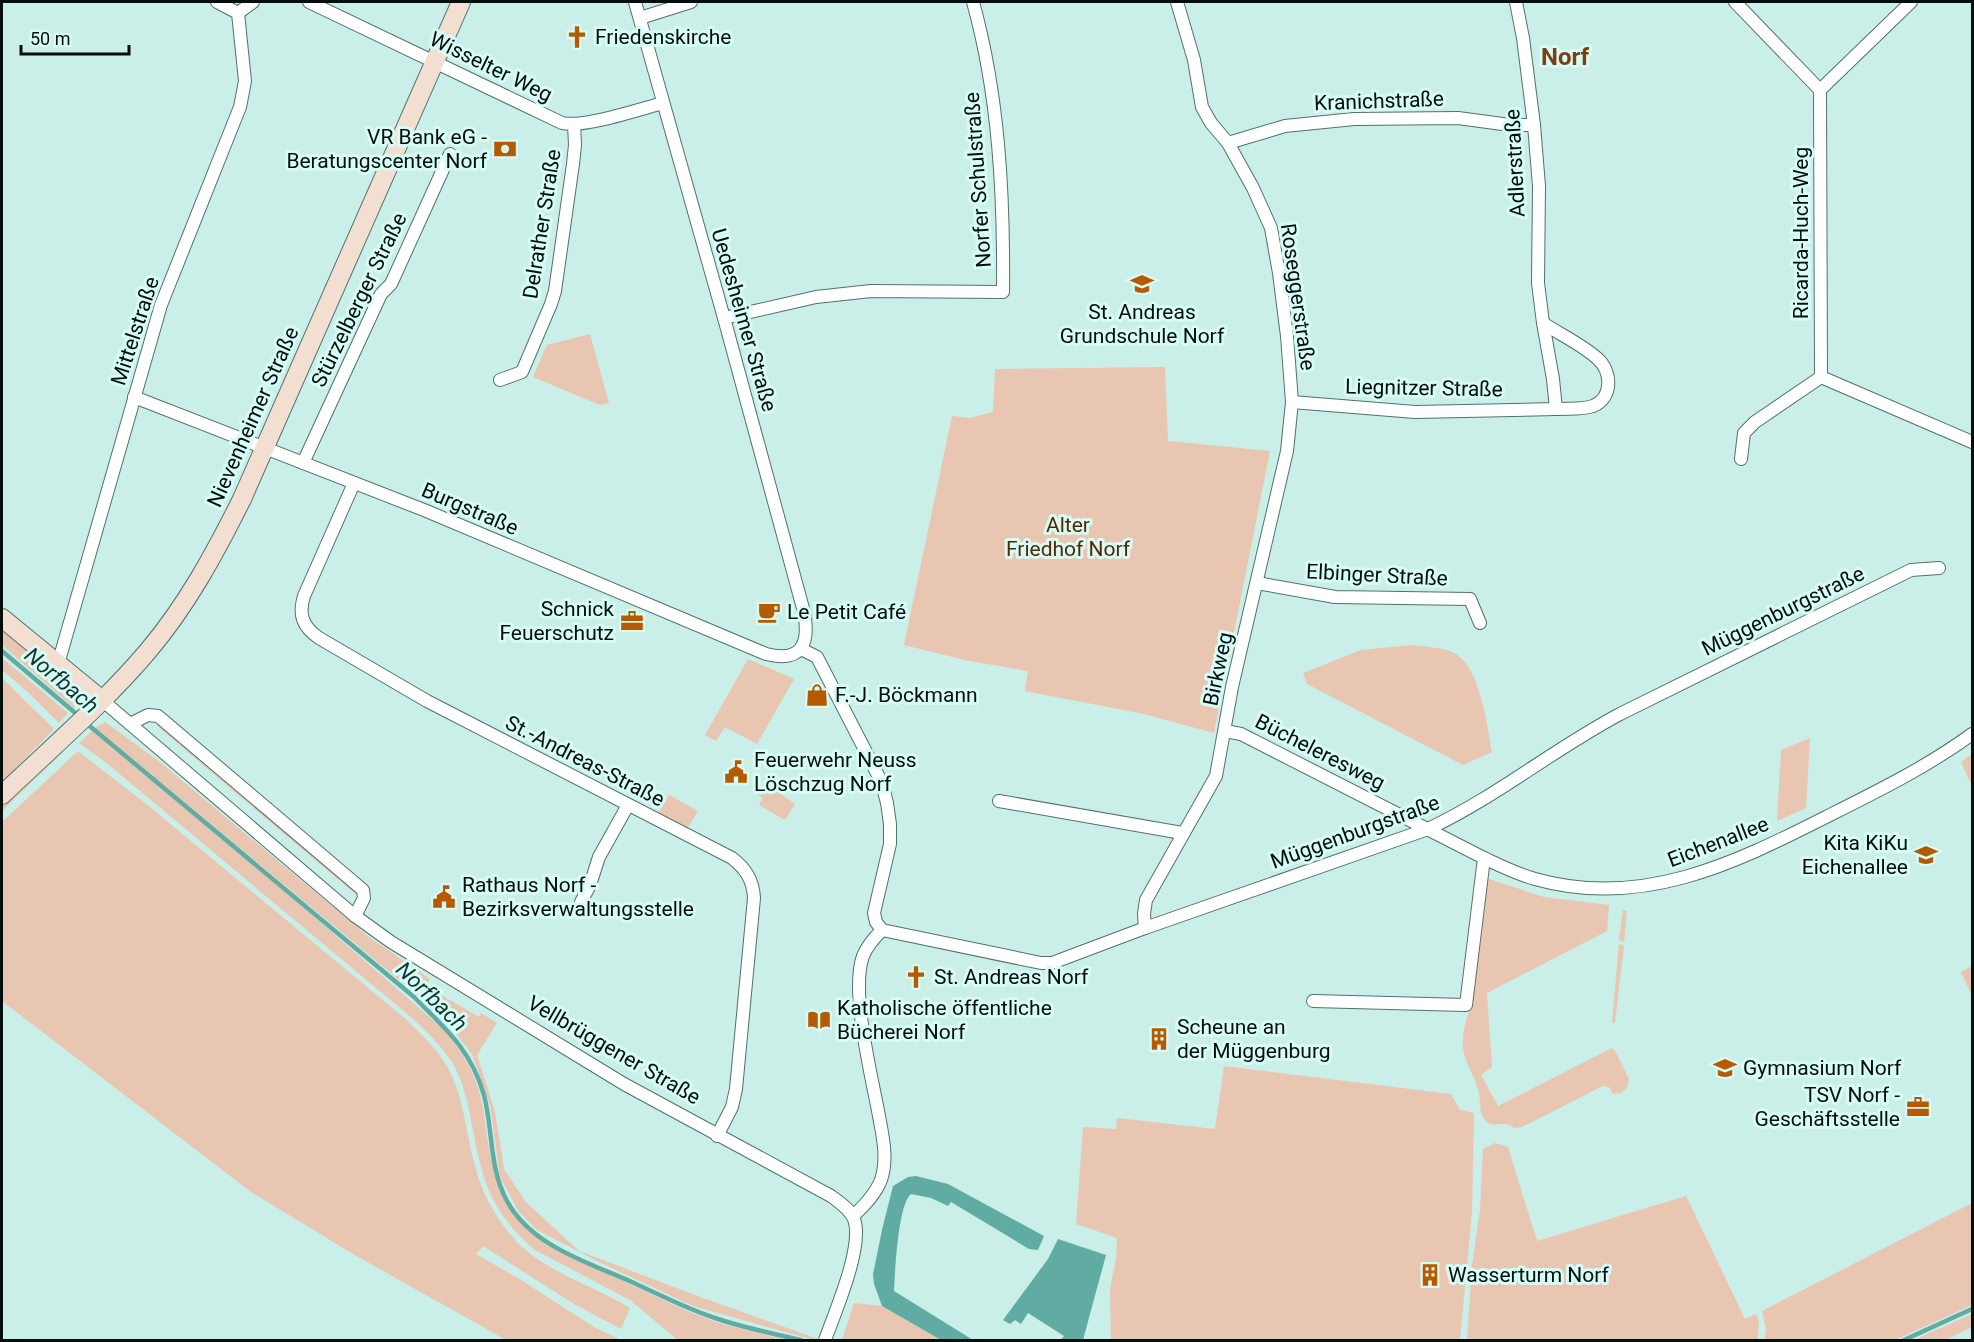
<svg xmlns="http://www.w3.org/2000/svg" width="1974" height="1342" viewBox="0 0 1974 1342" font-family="Roboto,sans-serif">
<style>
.green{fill:#e8c6b1}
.water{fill:#61aca2}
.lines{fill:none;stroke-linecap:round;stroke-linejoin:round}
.stream{stroke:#61aca2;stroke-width:4.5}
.street-casing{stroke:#51726c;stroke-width:14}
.secondary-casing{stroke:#51726c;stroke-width:20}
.street{stroke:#fff;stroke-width:12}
.secondary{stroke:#f2dfd2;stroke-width:18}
.labels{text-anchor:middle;stroke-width:6;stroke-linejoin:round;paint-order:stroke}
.poi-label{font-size:21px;fill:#030e0d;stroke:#d7fcf6;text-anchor:start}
.street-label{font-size:21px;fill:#030e0d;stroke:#d7fcf6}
.park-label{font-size:21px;fill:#562600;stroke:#d7fcf6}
.water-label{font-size:22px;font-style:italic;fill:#113631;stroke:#d7fcf6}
.quarter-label{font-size:24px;font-weight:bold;fill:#7b4011;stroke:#d7fcf6}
</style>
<rect width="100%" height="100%" fill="#caeee8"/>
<!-- green -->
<g class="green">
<polygon points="590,334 609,403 600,405 533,377 547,345"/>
<polygon points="1165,367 1168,441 1270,451 1214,733 1144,714 1025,691 1028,671 969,661 904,645 952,416 970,418 993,412 995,369"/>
<path d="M2,628L71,688C76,694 80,700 74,708L2,645Z"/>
<path d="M1411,645C1424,647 1440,647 1452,652C1480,663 1487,726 1492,752L1463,765L1307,684L1303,673L1361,650Z"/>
<polygon points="2,658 68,713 59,723 29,693 2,670"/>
<polygon points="748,659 794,679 757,744 725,727 716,741 705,735"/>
<polygon points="2,678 54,729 2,782"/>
<polygon points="105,722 160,762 369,937 430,979 426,986 479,1017 481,1013 497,1023 477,1055 495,1112 504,1169 525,1201 579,1251 695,1295 815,1338 814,1340 693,1306 601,1263 537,1230 519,1212 500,1177 490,1105 472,1054 450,1026 415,993 95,728"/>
<polygon points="159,723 360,893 360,898 157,726"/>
<path d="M92,731L282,889L442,1028C460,1049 473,1068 480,1095C484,1109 485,1123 487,1137C495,1186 506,1216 548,1246L687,1311L719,1323L785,1340H678L630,1300L535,1250C509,1228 489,1201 481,1167C473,1138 471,1107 460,1078C450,1053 431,1036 412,1018L104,761L79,743Z"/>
<polygon points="1810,738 1806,808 1777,821 1781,750"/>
<polygon points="61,750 63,752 2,811 2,805"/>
<path d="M78,751L150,807L408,1021C424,1037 441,1053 451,1074C465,1104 466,1135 475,1166C483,1196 498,1223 519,1244C547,1272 596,1287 630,1308L621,1329L574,1304L483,1246L476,1254L518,1278L594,1327L621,1340H506L353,1254L251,1192L2,1001V822Z"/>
<polygon points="1972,754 1972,786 1961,762"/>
<polygon points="764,782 795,804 785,820 759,805 763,798 757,794"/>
<polygon points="669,795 698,811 687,829 658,814"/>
<path d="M1486,878L1544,897L1609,905L1607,931L1487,993L1492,1067L1481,1075L1498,1106L1612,1048L1614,1049L1629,1079L1627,1088L1621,1093L1613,1094L1609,1087L1603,1086L1522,1127L1514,1128C1502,1119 1496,1128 1488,1123C1478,1116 1481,1103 1479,1093C1476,1080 1469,1069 1465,1057C1460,1042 1464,1022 1471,1007Z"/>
<polygon points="1623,910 1627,911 1624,942 1619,941"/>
<polygon points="1619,944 1624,945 1615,1023 1612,1022"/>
<polygon points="1972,966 1972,996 1961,972"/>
<polygon points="1224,1066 1451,1094 1460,1110 1474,1113 1472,1212 1460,1340 1111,1340 1110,1289 1116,1259 1117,1238 1076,1224 1083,1127 1116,1129 1117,1118 1215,1129"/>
<polygon points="1495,1143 1508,1147 1537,1241 1686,1196 1745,1319 1756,1314 1759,1320 1758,1340 1467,1340 1472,1265 1480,1209 1483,1149"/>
<polygon points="1972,1203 1972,1305 1895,1340 1764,1340 1766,1329 1762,1311"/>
<polygon points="854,1303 882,1306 941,1340 842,1340"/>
<polygon points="1972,1314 1972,1327 1945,1340 1914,1340"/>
</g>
<!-- water -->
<g class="water">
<path d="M916,1176L948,1184L1044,1236L1038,1250L1029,1249L951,1202L948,1206L931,1198L911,1194C898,1204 895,1272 894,1291L973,1340H941L882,1306L874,1284L873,1274L882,1230L893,1186L908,1177Z"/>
<polygon points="1058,1239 1106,1255 1083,1340 1061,1340 1064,1336 1028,1313 1021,1324 1015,1320 1010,1324 1003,1320 1048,1259"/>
</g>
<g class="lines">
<!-- stream -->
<g class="stream">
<polyline points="2,651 80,717"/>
<path d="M86,723L414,997C446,1029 471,1050 484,1095C493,1130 489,1168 507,1201C532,1247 590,1263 634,1283C662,1296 689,1310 718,1319C745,1328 774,1334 801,1340"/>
<polyline points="1904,1340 1972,1309"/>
</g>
<!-- street casing -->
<g class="street-casing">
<g id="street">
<polyline points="217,2 238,13"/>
<path d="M309,2L562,123C584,128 640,109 663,103"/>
<polyline points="1516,2 1523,38 1534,125 1539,186 1538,283 1543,323"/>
<polyline points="1735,2 1820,90 1821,377 1755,422 1744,433 1741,459"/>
<polyline points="238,13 253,2"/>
<polyline points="640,18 691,2"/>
<polyline points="1820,90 1911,2"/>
<polyline points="1228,143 1285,126 1354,119 1458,118 1510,125 1534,125"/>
<path d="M724,318L816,297L871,291L1003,292C1004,194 999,96 973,2"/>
<polyline points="1821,377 1972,442"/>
<polyline points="500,380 522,372 551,304 555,291 573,164 575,145 574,124"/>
<path d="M134,397L424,510L766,654C802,663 810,644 804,612L724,318L635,2"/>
<path d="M1292,402L1415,412L1556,409C1568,408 1582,410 1593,406C1613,398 1612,372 1598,359C1583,345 1561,335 1543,323L1553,379L1556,409"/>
<polyline points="303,463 381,294 391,284 450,154"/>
<path d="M354,483L304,596C298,615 303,627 319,638L427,701L732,858C746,869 753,880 754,898L736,1089L732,1107L717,1136"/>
<polyline points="1257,583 1335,597 1470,599 1480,623"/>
<polyline points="801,649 817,657 882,783 887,803 890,824 890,844 874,913 876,922 882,930"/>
<polyline points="58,664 161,305 240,107 245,81 238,13"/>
<path d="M102,700L355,916L391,942L624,1084L831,1196C839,1202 850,1209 854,1219C864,1246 835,1312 825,1340"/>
<polyline points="130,724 148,715 158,716 363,890 364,898 355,916"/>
<path d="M1225,731L1241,734L1484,858C1501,866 1517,874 1535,879C1641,909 1733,864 1826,817C1876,792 1927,767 1972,734"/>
<polyline points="999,801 1182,833"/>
<polyline points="581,902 590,885 599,857 628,805"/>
<polyline points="1145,928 1144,914 1146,900 1216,776 1232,687 1287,451 1292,402 1287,336 1279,273 1271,228 1253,188 1228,143 1211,123 1202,107 1194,60 1177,2"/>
<path d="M882,930L1041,963H1052L1145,928L1428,829C1496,797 1554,749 1620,714L1911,570L1939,568"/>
<polyline points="1313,1001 1466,1005 1484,858"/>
<path d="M853,1216C864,1206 875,1195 881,1180C888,1158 883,1138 879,1116C872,1077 850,992 863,956C867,946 874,938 882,930"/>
</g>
</g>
<!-- secondary casing -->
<g class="secondary-casing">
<g id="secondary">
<polyline points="2,618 102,700"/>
<path d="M2,795C51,748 104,703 148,651C187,605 215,553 242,499L461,2"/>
</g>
</g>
<!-- street -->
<use href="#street" class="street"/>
<!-- secondary -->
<use href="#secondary" class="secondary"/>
</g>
<!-- icons -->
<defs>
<g id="church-bare" transform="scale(1.8)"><path d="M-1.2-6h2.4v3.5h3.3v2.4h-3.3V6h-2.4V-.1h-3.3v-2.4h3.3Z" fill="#b65a00" stroke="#d7fcf6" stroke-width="2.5" paint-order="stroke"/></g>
<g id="bank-bare" transform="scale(1.8)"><path d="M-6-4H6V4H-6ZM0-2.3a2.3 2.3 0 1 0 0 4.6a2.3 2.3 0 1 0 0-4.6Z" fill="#b65a00" stroke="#d7fcf6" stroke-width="2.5" paint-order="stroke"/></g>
<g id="school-bare" transform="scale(1.8)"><path d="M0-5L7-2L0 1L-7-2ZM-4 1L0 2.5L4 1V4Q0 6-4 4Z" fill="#b65a00" stroke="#d7fcf6" stroke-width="2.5" paint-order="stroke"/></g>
<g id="cafe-bare" transform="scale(1.8)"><path d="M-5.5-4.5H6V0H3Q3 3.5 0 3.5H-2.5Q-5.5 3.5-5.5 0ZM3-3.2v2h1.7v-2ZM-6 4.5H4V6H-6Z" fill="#b65a00" stroke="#d7fcf6" stroke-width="2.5" paint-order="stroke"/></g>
<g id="office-bare" transform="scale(1.8)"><path d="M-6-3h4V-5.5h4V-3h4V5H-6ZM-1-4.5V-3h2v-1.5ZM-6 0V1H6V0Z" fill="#b65a00" stroke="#d7fcf6" stroke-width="2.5" paint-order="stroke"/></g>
<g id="shop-bare" transform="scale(1.8)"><path d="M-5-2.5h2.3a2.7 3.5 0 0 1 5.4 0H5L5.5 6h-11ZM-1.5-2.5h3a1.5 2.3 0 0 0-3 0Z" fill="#b65a00" stroke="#d7fcf6" stroke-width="2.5" paint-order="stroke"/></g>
<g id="civic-bare" transform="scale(1.8)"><path d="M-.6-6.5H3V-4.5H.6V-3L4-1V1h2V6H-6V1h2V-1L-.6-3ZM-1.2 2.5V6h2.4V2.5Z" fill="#b65a00" stroke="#d7fcf6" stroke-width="2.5" paint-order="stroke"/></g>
<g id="library-bare" transform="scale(1.8)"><path d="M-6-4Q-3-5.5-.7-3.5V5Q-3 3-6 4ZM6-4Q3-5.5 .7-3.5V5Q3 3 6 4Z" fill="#b65a00" stroke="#d7fcf6" stroke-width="2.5" paint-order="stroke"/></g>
<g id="building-bare" transform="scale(1.8)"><path d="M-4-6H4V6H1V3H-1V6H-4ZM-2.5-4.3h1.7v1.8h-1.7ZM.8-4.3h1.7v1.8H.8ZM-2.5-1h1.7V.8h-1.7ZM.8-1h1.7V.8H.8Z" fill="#b65a00" stroke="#d7fcf6" stroke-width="2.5" paint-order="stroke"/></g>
</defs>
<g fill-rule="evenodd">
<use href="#church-bare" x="577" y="37"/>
<use href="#bank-bare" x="505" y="149"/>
<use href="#school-bare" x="1142" y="284"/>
<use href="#cafe-bare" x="769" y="612"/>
<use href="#office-bare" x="632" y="621"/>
<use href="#shop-bare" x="817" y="695"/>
<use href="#civic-bare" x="736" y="772"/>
<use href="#school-bare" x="1926" y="855"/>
<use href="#civic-bare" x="444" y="897"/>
<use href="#church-bare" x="916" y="977"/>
<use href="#library-bare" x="819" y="1020"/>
<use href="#building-bare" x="1159" y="1039"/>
<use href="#school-bare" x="1725" y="1068"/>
<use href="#office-bare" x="1918" y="1107"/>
<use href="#building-bare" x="1430" y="1275"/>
</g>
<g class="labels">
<!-- poi labels -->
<g class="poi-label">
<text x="595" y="44">Friedenskirche</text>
<text x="487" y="144" text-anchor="end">VR Bank eG -<tspan x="487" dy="24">Beratungscenter Norf</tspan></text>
<text x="1142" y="319" text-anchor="middle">St. Andreas<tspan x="1142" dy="24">Grundschule Norf</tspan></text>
<text x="614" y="616" text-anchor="end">Schnick<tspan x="614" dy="24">Feuerschutz</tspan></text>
<text x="787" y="619">Le Petit Café</text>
<text x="835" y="702">F.-J. Böckmann</text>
<text x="754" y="767">Feuerwehr Neuss<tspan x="754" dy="24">Löschzug Norf</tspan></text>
<text x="1908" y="850" text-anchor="end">Kita KiKu<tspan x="1908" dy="24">Eichenallee</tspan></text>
<text x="462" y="892">Rathaus Norf -<tspan x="462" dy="24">Bezirksverwaltungsstelle</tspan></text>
<text x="934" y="984">St. Andreas Norf</text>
<text x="837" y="1015">Katholische öffentliche<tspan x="837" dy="24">Bücherei Norf</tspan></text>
<text x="1177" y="1034">Scheune an<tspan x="1177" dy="24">der Müggenburg</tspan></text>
<text x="1743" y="1075">Gymnasium Norf</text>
<text x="1900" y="1102" text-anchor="end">TSV Norf -<tspan x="1900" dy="24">Geschäftsstelle</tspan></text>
<text x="1448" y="1282">Wasserturm Norf</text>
</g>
<!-- street labels -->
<g class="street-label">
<text transform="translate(491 67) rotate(26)" y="7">Wisselter Weg</text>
<text transform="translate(1379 101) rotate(-2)" y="7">Kranichstraße</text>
<text transform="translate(1515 163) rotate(-93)" y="7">Adlerstraße</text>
<text transform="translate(978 180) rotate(-94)" y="7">Norfer Schulstraße</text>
<text transform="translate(542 224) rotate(-81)" y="7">Delrather Straße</text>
<text transform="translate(1801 233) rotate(-90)" y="7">Ricarda-Huch-Weg</text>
<text transform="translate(1298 297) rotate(82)" y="7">Roseggerstraße</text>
<text transform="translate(359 300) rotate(-64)" y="7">Stürzelberger Straße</text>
<text transform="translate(744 320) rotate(74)" y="7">Uedesheimer Straße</text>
<text transform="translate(135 331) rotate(-72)" y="7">Mittelstraße</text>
<text transform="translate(1424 388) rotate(1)" y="7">Liegnitzer Straße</text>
<text transform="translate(253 417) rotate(-66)" y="7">Nievenheimer Straße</text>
<text transform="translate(470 509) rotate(23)" y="7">Burgstraße</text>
<text transform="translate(1377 575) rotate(3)" y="7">Elbinger Straße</text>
<text transform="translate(1783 611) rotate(-26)" y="7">Müggenburgstraße</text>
<text transform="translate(1218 669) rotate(-78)" y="7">Birkweg</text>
<text transform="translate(1320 752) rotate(27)" y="7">Bücheleresweg</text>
<text transform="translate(585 761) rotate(27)" y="7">St.-Andreas-Straße</text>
<text transform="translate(1355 832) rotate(-20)" y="7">Müggenburgstraße</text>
<text transform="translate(1718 842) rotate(-21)" y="7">Eichenallee</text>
<text transform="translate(614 1050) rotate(30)" y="7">Vellbrüggener Straße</text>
</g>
<!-- park labels -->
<g class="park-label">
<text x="1068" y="532">Alter<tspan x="1068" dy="24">Friedhof Norf</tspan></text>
</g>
<!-- water labels -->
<g class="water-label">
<text transform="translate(62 680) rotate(40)" y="8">Norfbach</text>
<text transform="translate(432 996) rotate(44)" y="8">Norfbach</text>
</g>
<!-- quarter labels -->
<g class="quarter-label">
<text x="1565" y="65">Norf</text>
</g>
</g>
<!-- border -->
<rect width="1974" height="1342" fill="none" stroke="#030e0d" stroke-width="6"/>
<!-- scale -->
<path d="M21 45v9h108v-9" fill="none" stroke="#030e0d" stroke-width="3"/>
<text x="30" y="45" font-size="18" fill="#030e0d" stroke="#d7fcf6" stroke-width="4.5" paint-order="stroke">50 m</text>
</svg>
